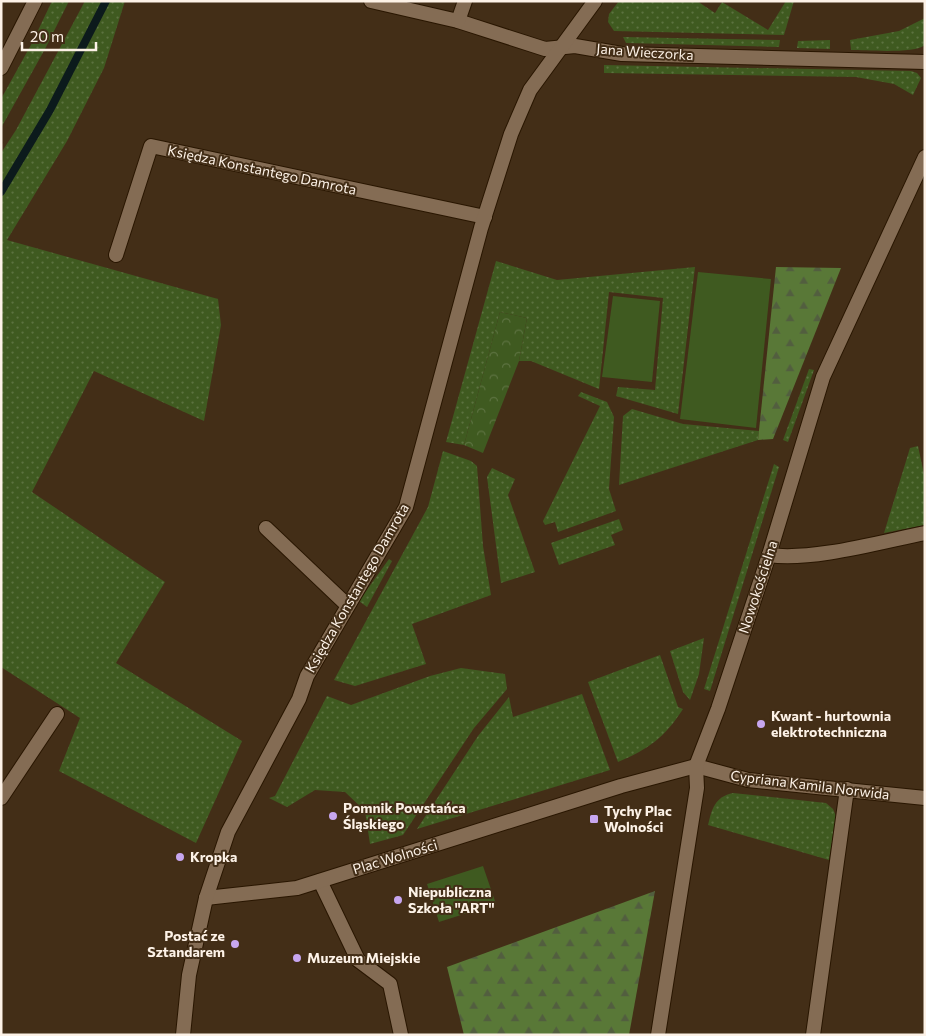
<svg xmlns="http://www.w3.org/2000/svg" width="926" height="1036" viewBox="0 0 926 1036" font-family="Commissioner,sans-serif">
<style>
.grass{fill:url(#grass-dots)}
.forest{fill:url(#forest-firs)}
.park{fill:url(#park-crowns)}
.pitch{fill:#3f5a20}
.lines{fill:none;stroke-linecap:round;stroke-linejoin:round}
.stream{stroke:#0c1a1c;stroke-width:8}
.service-casing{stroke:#291601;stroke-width:16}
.minor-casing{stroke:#291601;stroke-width:16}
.tertiary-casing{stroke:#291601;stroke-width:16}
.service{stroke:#846c54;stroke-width:14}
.minor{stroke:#846c54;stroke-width:14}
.tertiary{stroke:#846c54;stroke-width:14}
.poi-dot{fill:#c7a6ef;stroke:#432e17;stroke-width:2}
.labels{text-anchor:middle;stroke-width:4;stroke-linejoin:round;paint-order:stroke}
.street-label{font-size:14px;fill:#fdf2e7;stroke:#432e17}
.poi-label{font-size:14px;font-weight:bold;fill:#fdf2e7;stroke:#432e17;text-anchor:start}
</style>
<defs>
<pattern id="grass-dots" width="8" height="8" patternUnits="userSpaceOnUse" patternTransform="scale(1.25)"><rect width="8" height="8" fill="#3f5a20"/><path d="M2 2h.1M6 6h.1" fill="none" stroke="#5c7240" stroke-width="1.8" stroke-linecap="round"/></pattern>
<pattern id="forest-firs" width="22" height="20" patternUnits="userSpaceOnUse" patternTransform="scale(1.25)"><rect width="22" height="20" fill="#597837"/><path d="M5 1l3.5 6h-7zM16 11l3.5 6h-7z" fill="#525e3f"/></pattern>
<pattern id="park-crowns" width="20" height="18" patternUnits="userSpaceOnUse" patternTransform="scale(1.25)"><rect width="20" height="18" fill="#3f5a20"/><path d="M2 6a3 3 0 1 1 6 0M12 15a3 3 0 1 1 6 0" fill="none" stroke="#5c7240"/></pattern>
</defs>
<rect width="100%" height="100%" fill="#432e17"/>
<!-- grass -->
<g class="grass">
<polygon points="52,1 69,1 45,49 1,128 1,99 32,43"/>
<polygon points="85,1 125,1 104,68 67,141 7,240 218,299 221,325 204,421 94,371 32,492 165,582 116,663 242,741 196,843 59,771 80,718 1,667 1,153 16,130"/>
<polygon points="619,1 697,1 715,13 722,2 768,30 786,1 794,1 784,35 614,31 608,22 609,14"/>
<path d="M925,18V45C915,54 866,50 851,50L850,40L899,31Z"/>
<polygon points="623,37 780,40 779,47 626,43"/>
<polygon points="830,40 830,49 797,48 798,41"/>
<polygon points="604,65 911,71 917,73 921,78 913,95 894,84 856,77 604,73"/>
<polygon points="496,261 557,280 695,267 678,414 616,396 618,387 655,390 663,298 609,292 599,389 531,361 519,361 527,318 500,312 464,445 446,442"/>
<polygon points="809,369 814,370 788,442 783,440"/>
<polygon points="581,392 607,402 614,417 609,489 616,511 558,532 555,522 545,525 543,521 600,406 578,396"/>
<polygon points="632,409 683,424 759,431 758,440 619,485 623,416"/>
<polygon points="918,446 925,479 925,525 884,533 910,448"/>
<polygon points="443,451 471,461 477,466 483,546 491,595 412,624 426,664 355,686 334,680 428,507"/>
<polygon points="774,464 779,467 710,691 704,689"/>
<polygon points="492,468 515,479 508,495 535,572 501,583 487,477"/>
<polygon points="619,519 623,530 611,535 615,545 559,565 551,543"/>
<polygon points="389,559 392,561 367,607 359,601"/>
<polygon points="704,638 699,674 690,700 683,692 670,651"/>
<path d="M660,655L678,707L683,709C665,737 649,749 618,762L588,682Z"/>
<polygon points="461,668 505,674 507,689 474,728 403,835 370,844 365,811 345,792 315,790 287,807 269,798 275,796 327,696 351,705 430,676"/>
<polygon points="582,694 610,770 417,829 478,736 509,697 513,717"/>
<path d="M733,793L826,803L833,809L836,816L829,860L708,825C712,808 715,797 733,793Z"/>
</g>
<!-- forest -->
<g class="forest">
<polygon points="776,267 841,268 773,439 758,440"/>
<polygon points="655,891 629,1035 464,1035 447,967"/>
</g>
<!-- park -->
<polygon class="park" points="500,312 527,318 519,361 483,453 464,445"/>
<!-- pitch -->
<g class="pitch">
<polygon points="698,272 771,279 756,428 680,419"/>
<polygon points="613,296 660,301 652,382 602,377"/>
<polygon points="483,866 496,904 439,922 427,884"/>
</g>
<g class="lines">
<!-- stream -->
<polyline class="stream" points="1,192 50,110 106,1"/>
<!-- service casing -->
<g class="service-casing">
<g id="service">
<polyline points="266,528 347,605"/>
<polyline points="320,881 358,960 390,984 401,1035"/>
<polyline points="813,1035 847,789"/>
</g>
</g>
<!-- minor casing -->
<g class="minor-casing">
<g id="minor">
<polyline points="371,1 458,21 545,49 575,46 622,54 925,62"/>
<polyline points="458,21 465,1"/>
<polyline points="116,255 151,146 485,217"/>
<path d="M769,555C813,561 880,542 925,533"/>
<polyline points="696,766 748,780 925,798"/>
<polyline points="1,798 57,714"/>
<polyline points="206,898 297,888 621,786 696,766"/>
<polyline points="183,1035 189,975 206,898 228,832 299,699 307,676 406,507 481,228 511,134 530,90 595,1"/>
<polyline points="658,1035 697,788 696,766 718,709 769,555 823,377 925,157"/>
</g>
</g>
<!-- tertiary casing -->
<g class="tertiary-casing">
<polyline id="tertiary" points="1,68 35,1"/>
</g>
<!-- service -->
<use href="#service" class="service"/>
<!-- minor -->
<use href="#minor" class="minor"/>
<!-- tertiary -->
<use href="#tertiary" class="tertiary"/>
</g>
<!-- markers -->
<g class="poi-dot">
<circle cx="761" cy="724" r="5"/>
<circle cx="333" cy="816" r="5"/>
<rect x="589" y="814" width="10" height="10" rx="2.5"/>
<circle cx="180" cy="857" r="5"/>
<circle cx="398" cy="900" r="5"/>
<circle cx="235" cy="944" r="5"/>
<circle cx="297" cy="958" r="5"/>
</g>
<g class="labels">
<!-- street labels -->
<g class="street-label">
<text transform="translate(645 52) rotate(4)" y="5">Jana Wieczorka</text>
<text transform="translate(262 170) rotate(12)" y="5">Księdza Konstantego Damrota</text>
<text transform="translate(758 587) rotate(-72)" y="5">Nowokościelna</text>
<text transform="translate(357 588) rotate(-60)" y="5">Księdza Konstantego Damrota</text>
<text transform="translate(810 785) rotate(7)" y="5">Cypriana Kamila Norwida</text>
<text transform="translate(395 857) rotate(-17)" y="5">Plac Wolności</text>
</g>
<!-- poi labels -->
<g class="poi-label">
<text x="771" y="721">Kwant - hurtownia<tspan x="771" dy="16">elektrotechniczna</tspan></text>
<text x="343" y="813">Pomnik Powstańca<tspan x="343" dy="16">Śląskiego</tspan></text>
<text x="604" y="816">Tychy Plac<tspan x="604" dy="16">Wolności</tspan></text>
<text x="190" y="862">Kropka</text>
<text x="408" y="897">Niepubliczna<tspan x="408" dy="16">Szkoła "ART"</tspan></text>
<text x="225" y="941" text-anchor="end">Postać ze<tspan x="225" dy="16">Sztandarem</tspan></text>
<text x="307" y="963">Muzeum Miejskie</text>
</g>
</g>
<!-- border -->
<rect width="926" height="1036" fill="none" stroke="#fdf2e7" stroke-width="5"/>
<!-- scale -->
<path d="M22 42v8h74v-8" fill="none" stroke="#fdf2e7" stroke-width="2.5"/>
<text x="30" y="42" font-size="15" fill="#fdf2e7" stroke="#432e17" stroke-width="4" paint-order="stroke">20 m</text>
</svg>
